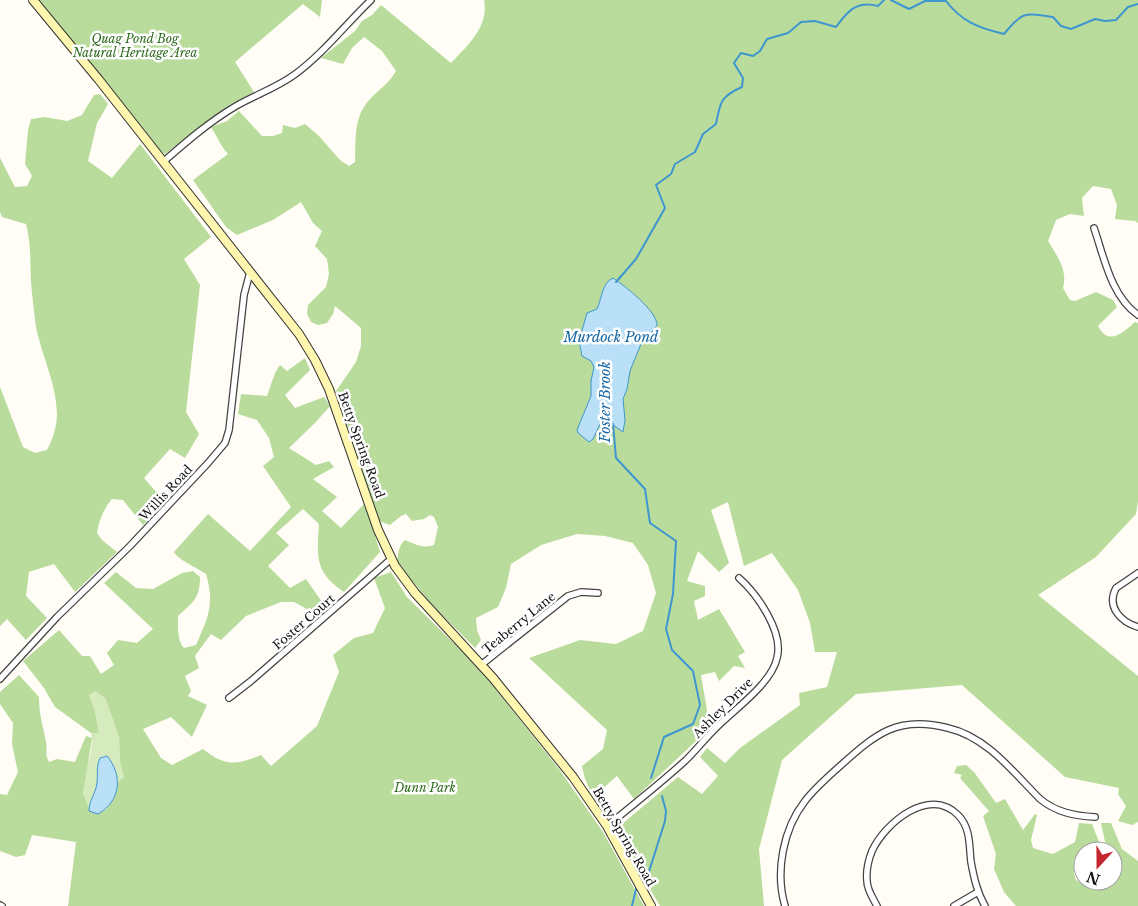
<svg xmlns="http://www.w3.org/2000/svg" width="1138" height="906" viewBox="0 0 1138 906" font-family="'Libre Baskerville',serif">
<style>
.green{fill:#d5ebbd}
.forest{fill:#b9dc9c}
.water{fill:#b9e0f7;stroke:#3f96cf}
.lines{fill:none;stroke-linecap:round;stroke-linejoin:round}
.stream{stroke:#3f96cf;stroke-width:2}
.street-casing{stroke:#444;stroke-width:8}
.secondary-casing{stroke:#333;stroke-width:10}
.street{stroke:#fff;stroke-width:5.5}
.secondary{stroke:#fff6b0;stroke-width:8}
.labels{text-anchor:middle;stroke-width:5;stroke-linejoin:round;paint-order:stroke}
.park-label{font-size:12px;font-style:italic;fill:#2f6b1f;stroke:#fff}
.street-label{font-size:12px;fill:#111;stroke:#fff}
.water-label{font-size:14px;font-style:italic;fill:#1768a6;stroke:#fff}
</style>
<rect width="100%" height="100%" fill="#fffdf5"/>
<!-- green -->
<path class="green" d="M95,690L105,698L111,714L119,740L120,762L124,777L118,782L113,798L106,810L89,811C87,805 83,798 83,792C82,772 95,753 91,733H99L95,711L89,695Z"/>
<!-- forest -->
<g class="forest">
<polygon points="37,0 322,0 320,17 303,4 235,62 254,92 231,104 165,154 157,148"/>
<path d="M484,0H1138V223L1135,221L1115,219L1117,205L1111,189L1093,186L1082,198L1084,216L1070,214L1056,220L1048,241C1057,256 1068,270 1063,288L1070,300L1075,301L1096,292L1113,300L1117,307L1098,326C1109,347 1123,332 1135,322L1138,323V502L1136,514L1096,557L1038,595L1138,676V822L1132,825L1118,821L1126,806L1118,794L1119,788L1065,777L962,685L856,694L782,760L759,849L764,906H660L615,830L678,777L702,794L718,776L700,757L707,748L725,763L740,748L800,705L799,693L827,687L837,652H815L810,623L798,590L772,553L744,566L728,502L711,510L729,563L719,572L698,551L687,581L705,586V596L694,601L698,620L719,609L745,652L738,656L745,668L734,666L719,681L715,672L701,675L710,728L634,799L617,776L593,797L585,779L582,766L603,749L607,730L529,658L580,640L616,644L643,631L656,593L648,565L633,543L605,536L577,534L541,545L511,564L506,588L498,607L476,618L477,630L481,640L475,648L435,608L397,563C398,556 398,545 405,540C416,544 421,549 434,545L438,527L434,517L430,515L424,519L412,521L406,514L401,516L390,525L379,521L336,391L356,362L361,346V328L335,306L333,314L327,323L318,325L311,322L307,314L308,305L326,287L329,274L327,259L315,246L322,231L313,223L301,202L273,220L237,235L226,227L193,180L228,154C221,147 217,136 211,127L227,121L239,111L262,136H273L282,133L283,125L295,128L305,124L319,136L340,160L349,166L355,162C356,140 353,117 370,99C380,88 388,85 396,71L382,51L364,37L352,48L343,64L321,58L355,31L362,21L372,15L381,5L451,63C468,45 489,27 484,0Z"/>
<path d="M100,94L108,104L97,123L88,161L112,178L140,144L211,237L184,259L200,285L186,412L199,434L185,458L170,449L144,478L165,502L143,525L123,500L112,499C103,510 99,520 97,533L102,540L117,552L75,592L54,564L29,572L26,596L47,618L26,640L7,619L0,626V387L23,447L35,453L47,450C53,439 57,426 57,413C56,383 42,356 36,327C34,312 32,296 31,281C30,261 31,243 26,224L2,217L0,212V158L15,187L27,186L32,176L25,164L28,130L31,119L45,117L67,121L82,115L94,95Z"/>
<path d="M305,358L310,370L285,395L295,408L324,397L330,406L315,423L289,448L316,465L329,461L334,467L313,479L337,497L322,511L341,528L365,503L380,552L344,592C314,572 317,556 319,524L303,509L276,533L289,545L268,566L290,588L306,579L322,602L314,613L294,602H281L246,616L221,640L211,634L195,656L199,668L185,676L191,691L188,696L207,705L192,737L171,717L143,729L161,758L172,765L203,749C224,766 236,766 261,755L271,766L317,726L339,672L333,655L354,638L373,633L385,608L374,578L391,572L407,597L478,667L559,769L603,832L644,906H68L76,842L32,835L25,855L16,857L0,851V794L7,795L18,772L12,744L13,723L0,704V692L19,675L39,697C39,715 43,725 46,742C48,751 44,752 49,762L57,759L75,762L86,736L92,738L83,793L90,811L106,810L113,798L118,782L124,777L120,762L119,739L111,714L105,698L95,691L89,695L95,711L99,733H91L55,707L44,688L23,661L59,630L82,656H90L101,674L114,665L107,653L118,640L137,643L153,629L104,583L116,572L136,588L153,589L182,573L193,571L200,577C200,599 193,602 178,616C178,626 177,641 184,648L196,645C208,618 215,604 206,574C199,569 177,559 174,552L208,514L250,551L291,507L263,466L274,457L269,438L257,420L238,414L241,394L267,396L275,373L280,365L287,371Z"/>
<path d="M966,765L974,772L996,803L1005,799L1023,830L1035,814L1037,815L1031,840L1033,848L1053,854L1075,842L1079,823L1092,824L1101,847L1094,851H1083V856C1074,861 1072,871 1076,880L1086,885L1099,881H1113V851H1107L1101,823H1111L1122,849L1138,861V906H1016L1004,892L994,869L996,854L983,816L989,811L960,778L962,775L954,773L957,766Z"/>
</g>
<!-- water -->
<g class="water">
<path d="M613,278C625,286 657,311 657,325L647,339L641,344L630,371L627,389L623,399L625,420L623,432L606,420L601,422L593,439L589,442L578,433L577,430L591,396V381L594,367L591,361L582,356L579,341L587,313L597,309C602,298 602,283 613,278Z"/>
<path d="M107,756C123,775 121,801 98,814L89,811C89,800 96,793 97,783C98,774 96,767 100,758Z"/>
</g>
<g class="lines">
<!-- stream -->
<g class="stream">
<path d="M891,0L909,9L925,1H946C962,22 979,28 1004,34C1023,11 1024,13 1053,17L1061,26L1071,29L1095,19L1105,21L1116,20L1128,7L1138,4"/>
<path d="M616,282L636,259L665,208L656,185L671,174L675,164L695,152L703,134L716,124C720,102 721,96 742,87L743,78L734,63L741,53L753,56L760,51L767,39L788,33L801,22L815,21L836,27C847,12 856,0 878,6L884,0"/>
<polyline points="613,424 616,458 645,489 650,523 676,541 673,594 666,629 672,650 693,671 700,705 693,724 664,737 651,778"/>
<polyline points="643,884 646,881 665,821 666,811 662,796"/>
<polyline points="632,906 636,889"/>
</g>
<!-- street casing -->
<g class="street-casing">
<g id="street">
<path d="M163,162C186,142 209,122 236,106C255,95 276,88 294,75C323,54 345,25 371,0"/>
<path d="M1094,228C1104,257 1111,296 1138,315"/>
<path d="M1138,573L1116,588C1106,607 1121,622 1138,627"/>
<polyline points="481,665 568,596 581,592 598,593"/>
<polyline points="0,679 57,617 130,546 208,463 225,443 229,430 244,295 250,272"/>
<polyline points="229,698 251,681 391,559"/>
<path d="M607,826C634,804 661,783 686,760C698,748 708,735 720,724C738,707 772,682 777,658C784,632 757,594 739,578"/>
<polyline points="0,905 2,906"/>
<path d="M785,906C775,872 783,829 805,801C815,788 828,777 840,766C876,734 897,715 948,728C987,737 1013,772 1040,799C1056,812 1074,816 1095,817"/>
<path d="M877,906C873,898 867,890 867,881C866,871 868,861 872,851C885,823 929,786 958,815C971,828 969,846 971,862C974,878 977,892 985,906"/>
<polyline points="954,906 978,892"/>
</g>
</g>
<!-- secondary casing -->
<g class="secondary-casing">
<polyline id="secondary" points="33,0 99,80 299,334 315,360 329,389 378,530 395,566 415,593 493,678 573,777 607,826 651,906"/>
</g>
<!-- street -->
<use href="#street" class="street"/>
<!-- secondary -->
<use href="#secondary" class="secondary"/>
</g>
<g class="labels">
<!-- park labels -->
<g class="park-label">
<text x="135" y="43">Quag Pond Bog<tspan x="135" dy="14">Natural Heritage Area</tspan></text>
<text x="425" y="792">Dunn Park</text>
</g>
<!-- street labels -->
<g class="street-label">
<text transform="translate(361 445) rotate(70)" y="4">Betty Spring Road</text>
<text transform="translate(166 493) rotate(-47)" y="4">Willis Road</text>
<text transform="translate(304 622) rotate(-41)" y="4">Foster Court</text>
<text transform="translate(519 623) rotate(-39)" y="4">Teaberry Lane</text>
<text transform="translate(723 708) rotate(-45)" y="4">Ashley Drive</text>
<text transform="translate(624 837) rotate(60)" y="4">Betty Spring Road</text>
</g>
<!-- water labels -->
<g class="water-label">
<text x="611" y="342">Murdock Pond</text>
<text transform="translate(605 402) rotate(-90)" y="5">Foster Brook</text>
</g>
</g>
<!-- north arrow -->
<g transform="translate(1098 866) rotate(201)"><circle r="24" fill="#ffffff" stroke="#a0a0a0"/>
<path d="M0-4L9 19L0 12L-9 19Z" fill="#c4262e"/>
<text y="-8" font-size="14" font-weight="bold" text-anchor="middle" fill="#111111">N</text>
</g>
</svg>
